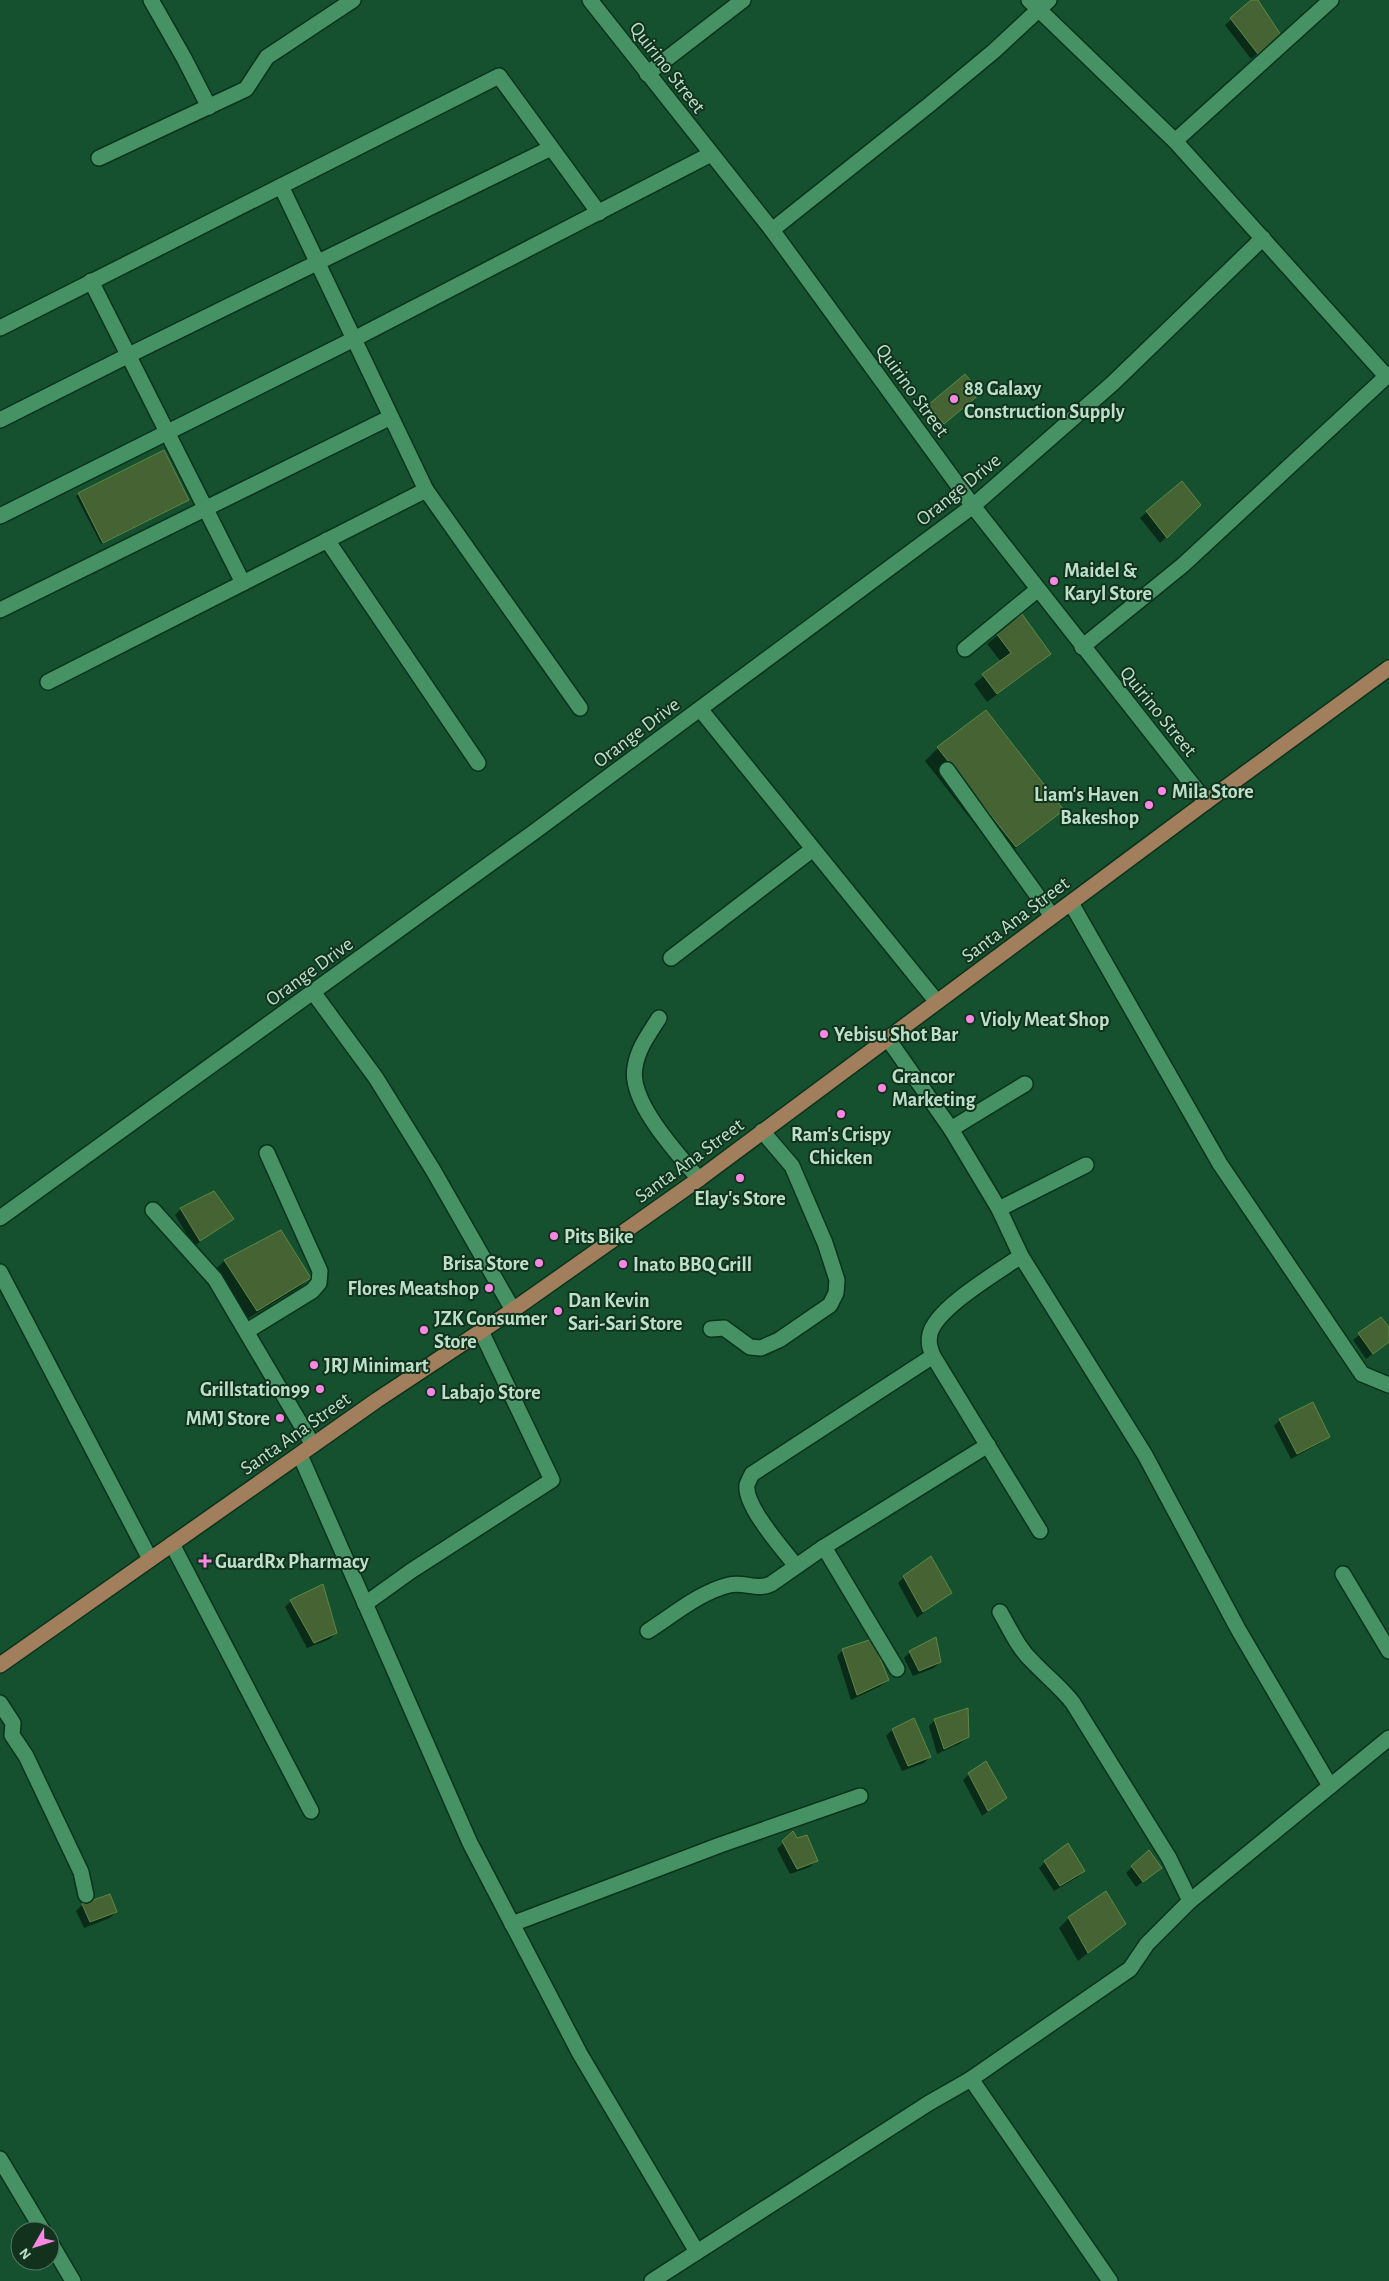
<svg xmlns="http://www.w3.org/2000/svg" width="1389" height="2281" viewBox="0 0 1389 2281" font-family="'Alegreya Sans',sans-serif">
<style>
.shadow{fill:#0007}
.building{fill:#466433;stroke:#5f8745}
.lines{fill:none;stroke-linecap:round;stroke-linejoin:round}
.minor-casing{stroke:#09331c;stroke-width:18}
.major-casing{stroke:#09331c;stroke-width:18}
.minor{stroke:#479264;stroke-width:15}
.major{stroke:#a17e5c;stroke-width:15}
.poi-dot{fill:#fb87e5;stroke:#12321e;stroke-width:2}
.labels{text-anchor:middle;stroke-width:4;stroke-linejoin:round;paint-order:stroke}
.street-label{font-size:20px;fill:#bde1c8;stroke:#12321e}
.poi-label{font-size:20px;font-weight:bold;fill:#bde1c8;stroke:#12321e;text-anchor:start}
</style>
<rect width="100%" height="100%" fill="#15512f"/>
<!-- shadow -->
<g class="shadow">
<polygon points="1253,0 1256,0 1273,41 1251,59 1225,25"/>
<polygon points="973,399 937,429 923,412 929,406"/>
<polygon points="1181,483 1200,505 1160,543 1140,518"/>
<polygon points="79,494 185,502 101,544 76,496"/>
<polygon points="1021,616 1049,654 1040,663 987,702 974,684 1001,662 987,644"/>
<polygon points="938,748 1062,809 1049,822 1002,859 925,761"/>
<polygon points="181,1209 232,1218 194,1246 175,1215"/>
<polygon points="281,1231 310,1278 300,1287 247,1319 215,1270 224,1261"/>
<polygon points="1381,1318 1389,1329 1389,1342 1366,1359 1353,1340"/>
<polygon points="1280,1420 1328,1436 1322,1442 1291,1459 1274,1426"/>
<polygon points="904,1577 950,1592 917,1618 898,1583"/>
<polygon points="291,1601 336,1633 330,1639 307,1648 285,1607"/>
<polygon points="843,1650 887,1680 881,1686 851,1700 837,1656"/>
<polygon points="910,1652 940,1662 934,1668 913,1676 904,1658"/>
<polygon points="913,1720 930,1757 924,1763 902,1771 886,1736 892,1730"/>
<polygon points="935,1720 968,1736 961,1743 937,1754 929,1726"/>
<polygon points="969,1774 1005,1798 982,1816 963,1780"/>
<polygon points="793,1833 816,1861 810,1867 790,1874 777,1849"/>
<polygon points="1045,1862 1084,1871 1078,1877 1054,1891 1039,1868"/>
<polygon points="1132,1867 1160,1868 1136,1887 1126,1873"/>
<polygon points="1106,1893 1124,1924 1078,1961 1059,1928 1069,1918"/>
<polygon points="110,1896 116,1912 110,1918 84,1928 76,1911 82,1905"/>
</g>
<!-- building -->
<g class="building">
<polygon points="1251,0 1258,0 1281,35 1258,54 1230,18"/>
<polygon points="965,374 981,393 944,424 928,405"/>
<polygon points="164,450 189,500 103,543 78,493"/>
<polygon points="1182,481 1201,505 1167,538 1146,511"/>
<polygon points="1022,614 1051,654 997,694 982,674 1011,653 996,633"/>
<polygon points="986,710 1064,810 1016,847 937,747"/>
<polygon points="214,1191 234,1219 200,1241 180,1208"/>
<polygon points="281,1230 311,1278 257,1311 224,1260"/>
<polygon points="1381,1317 1389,1327 1389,1342 1373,1354 1358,1333"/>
<polygon points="1313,1402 1330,1437 1297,1454 1279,1419"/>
<polygon points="931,1556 952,1593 923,1612 903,1576"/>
<polygon points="323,1584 337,1633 314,1643 290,1600"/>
<polygon points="936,1637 941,1662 919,1671 909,1651"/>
<polygon points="872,1639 889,1680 857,1695 842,1649"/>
<polygon points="968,1708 969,1737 944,1749 934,1719"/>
<polygon points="914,1718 931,1757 908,1766 892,1729"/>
<polygon points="986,1761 1007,1798 988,1811 968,1773"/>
<polygon points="793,1831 797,1838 807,1835 818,1861 797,1869 782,1841"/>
<polygon points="1068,1843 1085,1871 1060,1886 1044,1861"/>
<polygon points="1149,1850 1162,1868 1143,1882 1131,1866"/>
<polygon points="1106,1891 1126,1924 1088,1953 1068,1917"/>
<polygon points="110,1894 117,1912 90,1922 82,1904"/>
</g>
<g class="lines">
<!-- minor casing -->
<g class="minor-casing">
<g id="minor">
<polyline points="151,0 184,58 209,107"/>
<polyline points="590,0 772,230 973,506 1206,802"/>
<polyline points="1029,0 1175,141 1386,376"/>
<polyline points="647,74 743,0"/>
<polyline points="1175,141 1331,0"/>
<polyline points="99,158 246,89 267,57 353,0"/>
<polyline points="281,186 426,490 580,708"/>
<polyline points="772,230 929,105 994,51 1049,0"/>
<polyline points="91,281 243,583"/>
<polyline points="0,328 499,76 599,213"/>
<polyline points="0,420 129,355 551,148"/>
<polyline points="0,516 354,339 711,154"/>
<polyline points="327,540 478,763"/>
<polyline points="0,610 391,417"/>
<polyline points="1082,647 1183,565 1389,374"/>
<polyline points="965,649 1037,590"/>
<polyline points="48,682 426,490"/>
<polyline points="700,709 937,1002"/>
<polyline points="947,770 1052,916"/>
<polyline points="1071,903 1220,1164 1362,1374 1389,1385"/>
<polyline points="671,958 813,849"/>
<polyline points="313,992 376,1078 433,1170 513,1310"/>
<path d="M659,1018C649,1034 638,1048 635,1067C628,1101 678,1154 699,1179"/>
<polyline points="888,1039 951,1129 999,1209 1021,1256 1145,1455 1238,1629 1330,1786"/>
<polyline points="951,1129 1025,1084"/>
<polyline points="999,1209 1086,1165"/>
<polyline points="153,1210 215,1279 313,1445"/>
<polyline points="0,1218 534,832 973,506 1113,383 1263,238"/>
<path d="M1021,1256C998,1272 936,1308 930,1334C928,1343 930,1348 933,1356L1040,1531"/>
<polyline points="0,1272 150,1559"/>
<polyline points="711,1329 724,1328 750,1347 761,1348 779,1340 830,1305 836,1293 837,1280 825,1243 792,1166 762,1131"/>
<polyline points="247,1331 312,1291 319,1283 320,1271 267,1153"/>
<polyline points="300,1455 470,1843 580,2054 697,2252"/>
<polyline points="172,1544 311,1811"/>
<polyline points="824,1547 897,1669"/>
<path d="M796,1566C783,1549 744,1506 747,1485C748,1482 750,1478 752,1474L933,1356"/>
<polyline points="1343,1574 1389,1651"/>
<polyline points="365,1604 411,1571 552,1480 481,1331"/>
<path d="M1000,1612C1010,1629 1018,1648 1032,1661C1046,1676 1061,1687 1073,1703L1169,1858L1190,1901"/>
<path d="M648,1631C673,1615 700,1592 729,1585C744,1581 757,1591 771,1584L824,1547L988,1445"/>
<polyline points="0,1703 13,1723 12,1735 26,1756 81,1872 86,1895"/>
<polyline points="512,1924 720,1845 860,1796"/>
<polyline points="971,2079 1110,2281"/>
<polyline points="0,2159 43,2231"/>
<polyline points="50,2242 73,2281"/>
<polyline points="652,2281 929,2103 971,2079 1130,1969 1147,1944 1190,1901 1389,1738"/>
</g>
</g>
<!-- major casing -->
<g class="major-casing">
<polyline id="major" points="0,1665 377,1400 513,1310 699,1179 1206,802 1389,668"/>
</g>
<!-- minor -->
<use href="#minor" class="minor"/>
<!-- major -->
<use href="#major" class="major"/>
</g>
<!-- markers -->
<g class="poi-dot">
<circle cx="954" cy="399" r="5"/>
<circle cx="1054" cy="581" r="5"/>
<circle cx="1162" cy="791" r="5"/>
<circle cx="1149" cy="805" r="5"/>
<circle cx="970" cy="1019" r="5"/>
<circle cx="824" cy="1034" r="5"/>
<circle cx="882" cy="1088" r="5"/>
<circle cx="841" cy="1114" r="5"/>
<circle cx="740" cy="1178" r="5"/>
<circle cx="554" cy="1236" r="5"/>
<circle cx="539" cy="1263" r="5"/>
<circle cx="623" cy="1264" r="5"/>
<circle cx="489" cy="1288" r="5"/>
<circle cx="558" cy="1311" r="5"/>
<circle cx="424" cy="1330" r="5"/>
<circle cx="314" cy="1365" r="5"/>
<circle cx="320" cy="1389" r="5"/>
<circle cx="431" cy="1392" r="5"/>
<circle cx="280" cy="1418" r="5"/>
<path d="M202.5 1553.5h5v5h5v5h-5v5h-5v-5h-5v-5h5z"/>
</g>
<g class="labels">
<!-- street labels -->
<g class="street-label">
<text transform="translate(668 67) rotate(52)" y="7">Quirino Street</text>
<text transform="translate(913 390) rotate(54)" y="7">Quirino Street</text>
<text transform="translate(958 489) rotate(-39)" y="7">Orange Drive</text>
<text transform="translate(1159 711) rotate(51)" y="7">Quirino Street</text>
<text transform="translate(636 732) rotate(-37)" y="7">Orange Drive</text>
<text transform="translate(1015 919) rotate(-37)" y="7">Santa Ana Street</text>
<text transform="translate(309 971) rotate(-36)" y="7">Orange Drive</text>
<text transform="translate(689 1160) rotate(-36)" y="7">Santa Ana Street</text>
<text transform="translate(295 1433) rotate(-35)" y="7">Santa Ana Street</text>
</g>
<!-- poi labels -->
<g class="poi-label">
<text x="964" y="395">88 Galaxy<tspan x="964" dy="23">Construction Supply</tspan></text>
<text x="1064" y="577">Maidel &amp;<tspan x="1064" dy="23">Karyl Store</tspan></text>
<text x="1172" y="798">Mila Store</text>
<text x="1139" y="801" text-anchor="end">Liam's Haven<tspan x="1139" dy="23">Bakeshop</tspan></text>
<text x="980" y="1026">Violy Meat Shop</text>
<text x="834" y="1041">Yebisu Shot Bar</text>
<text x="892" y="1083">Grancor<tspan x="892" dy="23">Marketing</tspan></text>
<text x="841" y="1141" text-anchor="middle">Ram's Crispy<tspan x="841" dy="23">Chicken</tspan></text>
<text x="740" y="1205" text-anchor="middle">Elay's Store</text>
<text x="564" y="1243">Pits Bike</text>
<text x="529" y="1270" text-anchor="end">Brisa Store</text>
<text x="633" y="1271">Inato BBQ Grill</text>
<text x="479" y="1295" text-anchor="end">Flores Meatshop</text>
<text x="568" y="1307">Dan Kevin<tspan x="568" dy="23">Sari-Sari Store</tspan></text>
<text x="434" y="1325">JZK Consumer<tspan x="434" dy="23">Store</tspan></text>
<text x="324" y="1372">JRJ Minimart</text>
<text x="310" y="1396" text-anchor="end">Grillstation99</text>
<text x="441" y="1399">Labajo Store</text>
<text x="270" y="1425" text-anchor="end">MMJ Store</text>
<text x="215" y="1568">GuardRx Pharmacy</text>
</g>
</g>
<!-- north arrow -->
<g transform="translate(35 2246) rotate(231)"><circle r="24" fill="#12321e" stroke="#567862"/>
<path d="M0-4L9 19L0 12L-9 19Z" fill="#fb87e5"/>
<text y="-8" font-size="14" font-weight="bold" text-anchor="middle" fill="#bde1c8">N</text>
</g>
</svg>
